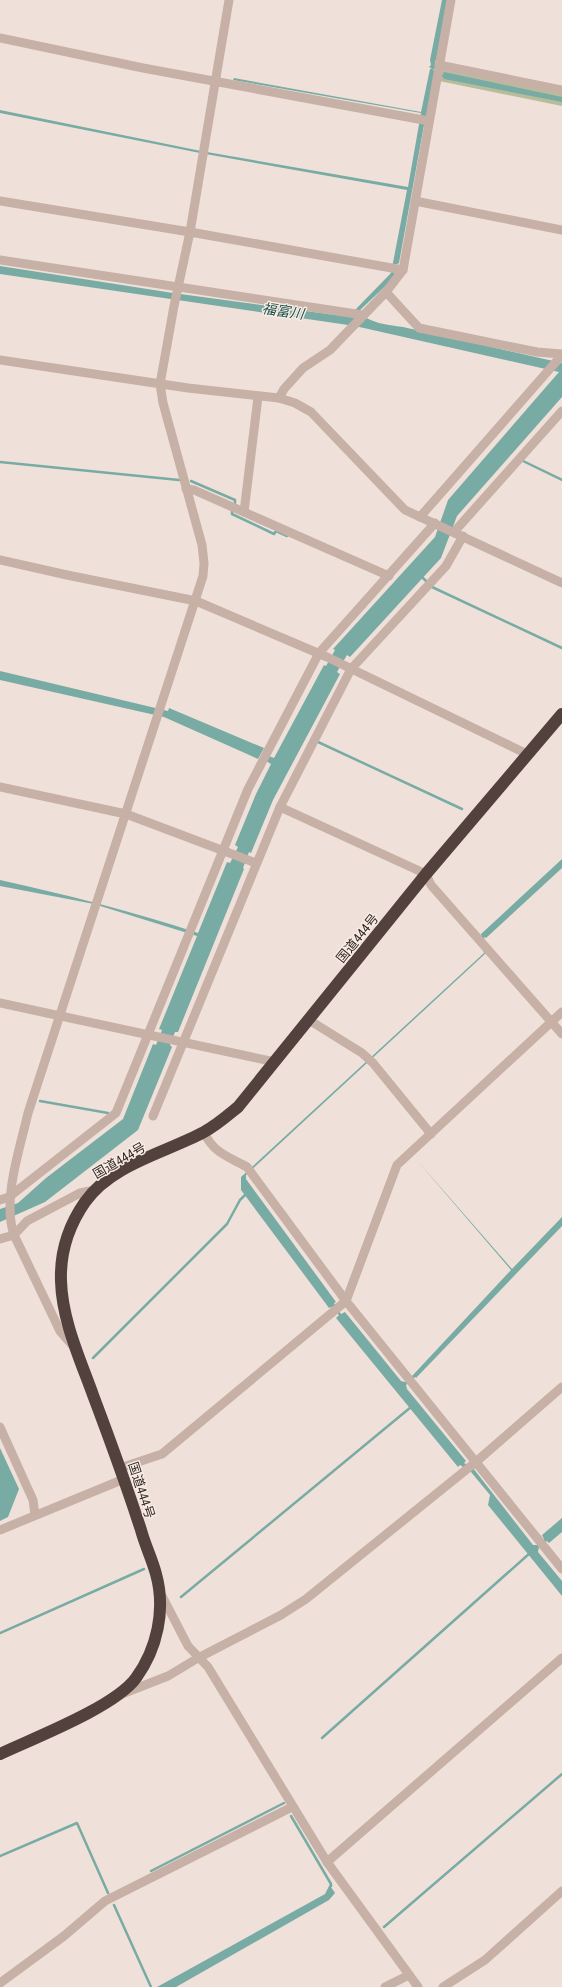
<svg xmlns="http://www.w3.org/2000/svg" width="562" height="1987" viewBox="0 0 562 1987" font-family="'Roboto Condensed','Noto Sans JP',sans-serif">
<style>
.green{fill:#b7bd9a}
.water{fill:#79aba5}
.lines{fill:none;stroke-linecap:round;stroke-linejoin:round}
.stream{stroke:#79aba5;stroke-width:2.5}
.street{stroke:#c7b0a6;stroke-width:9}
.highway{stroke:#53413e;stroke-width:12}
.labels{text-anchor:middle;stroke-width:3;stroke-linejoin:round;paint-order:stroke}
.street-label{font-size:13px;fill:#332826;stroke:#f8ece5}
.water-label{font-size:14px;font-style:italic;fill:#1e524d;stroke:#f8ece5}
</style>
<rect width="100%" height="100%" fill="#efe1d9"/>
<!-- green -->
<polygon class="green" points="441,70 562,93 562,106 439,81"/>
<!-- water -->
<g class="water">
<path d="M442,0H447L437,60L435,61V69H433L435,73L443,75L444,72L562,97V102L444,79L443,77L435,76L427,115L424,117V125L399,263L395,265L394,273L396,276L358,312C370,323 387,325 403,327L562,363V397L457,516L441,558L350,657L347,655L337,672L340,674L273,800L251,853L249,852L243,868L244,869L178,1032H175L170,1045L172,1047L138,1130L45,1202L0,1222V1209L18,1203L46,1178L123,1119L153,1044L156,1045L162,1030L159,1029L197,936L94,904L0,886V880C68,895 134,912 198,933L227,862L230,863L238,847L235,845L256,794L271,764L266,761L269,756L274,758L324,665L326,666L335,650L333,649L435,537L448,500L559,372L355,326L0,274V266L173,293L343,316L355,310L391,273L407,190L200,153L0,113V110L201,151L408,187L421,113L233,80L234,78L421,112L430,69H432L429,67L431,65L430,60Z"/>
<polygon points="0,671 168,711 169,708 264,748 258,759 164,717 0,680"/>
<polygon points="562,859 562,868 486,938 484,937 486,953 246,1175 246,1179 336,1302 334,1303 341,1314 345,1312 401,1381 405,1382 413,1375 511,1270 415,1158 512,1269 562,1217 562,1226 416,1378 415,1377 406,1385 407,1389 466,1461 464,1463 473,1468 533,1545 537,1545 544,1539 542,1535 562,1518 562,1532 549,1543 547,1541 539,1547 538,1552 562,1581 562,1596 488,1505 490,1495 471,1472 460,1465 458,1467 336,1318 339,1315 331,1307 329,1308 241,1190 241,1177 484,953 481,934"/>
<polygon points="0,1448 19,1489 8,1517 0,1521"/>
<polygon points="331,1882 331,1887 335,1893 329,1900 176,1987 157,1987 325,1894"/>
</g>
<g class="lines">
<!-- stream -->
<g class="stream">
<polyline points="521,460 562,480"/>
<polyline points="0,462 179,480"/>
<polyline points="191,481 235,500 235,503"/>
<polyline points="232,510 232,514 274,534 276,531 287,536"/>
<polyline points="422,577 427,582"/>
<polyline points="432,587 562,648"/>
<polyline points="318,742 462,809"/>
<polyline points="40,1101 108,1113"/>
<polyline points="93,1358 227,1224 240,1200 246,1194"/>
<polyline points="181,1597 411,1407"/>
<polyline points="0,1633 144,1569"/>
<polyline points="322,1738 530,1553"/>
<polyline points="291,1816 331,1884 331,1886"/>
<polyline points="0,1856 77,1823 108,1893"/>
<polyline points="151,1871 284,1803"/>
<polyline points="114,1905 151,1987"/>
<polyline points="384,1927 562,1774"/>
</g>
<!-- street -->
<g class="street">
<polyline points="0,38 143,68 429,121"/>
<polyline points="439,65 562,90"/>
<polyline points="0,201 190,232 403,270"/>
<polyline points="415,201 562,230"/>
<polyline points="0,260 363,315"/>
<polyline points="386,292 419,328 537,352 562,354"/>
<polyline points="0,360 188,388 279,398 284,389 303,368 330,350 386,292 403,270 451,0"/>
<polyline points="279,398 295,403 311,412 405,510 562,583"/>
<polyline points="186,489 194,490 389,576"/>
<polyline points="244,512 258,397"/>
<polyline points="420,517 562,355"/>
<polyline points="454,532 562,411"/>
<polyline points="0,560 67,575 196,601 327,657 527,754"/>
<polyline points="0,787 126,814 256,863"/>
<polyline points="280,807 426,874 431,885 562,1034"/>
<polyline points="0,1003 275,1062"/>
<polyline points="309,1020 362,1053 373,1063 431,1134"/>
<polyline points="153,1116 280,807 351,669 446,566 463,536"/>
<path d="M204,1132C213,1153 229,1157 247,1167L346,1301L562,1569"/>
<polyline points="0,1200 9,1197 116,1113 248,789 319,653 435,523"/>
<polyline points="0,1239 14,1235 27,1221 80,1193 95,1190"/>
<path d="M73,1346L60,1331L14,1235C2,1199 20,1149 28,1113L203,576L204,563L202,545L163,403L160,384L174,306L190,232L229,0"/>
<polyline points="0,1427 33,1500 35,1515"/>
<polyline points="120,1468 162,1454 346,1301 397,1165 562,1012"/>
<polyline points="0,1530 124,1479"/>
<polyline points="160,1592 188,1646 208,1667 327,1862 418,1987"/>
<polyline points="122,1694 168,1676 198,1658 281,1615 306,1599 477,1461 562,1387"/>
<polyline points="327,1862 562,1658"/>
<polyline points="0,1983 64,1936 105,1901 292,1807"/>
<polyline points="385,1987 409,1975"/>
<polyline points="443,1987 485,1960 562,1891"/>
</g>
<!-- highway -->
<path class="highway" d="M0,1754C34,1738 115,1707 136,1678C157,1649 166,1610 156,1574C152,1559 145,1545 141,1530C126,1484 110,1440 93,1395C80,1359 62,1320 61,1281C60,1253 69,1225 85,1202C112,1164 165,1153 204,1132C217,1125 227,1116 238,1107L426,874L562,714"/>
</g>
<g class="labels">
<!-- street labels -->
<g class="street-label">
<text transform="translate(357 938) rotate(-51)" y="5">国道444号</text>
<text transform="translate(119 1160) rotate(-30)" y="5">国道444号</text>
<text transform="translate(142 1490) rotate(72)" y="5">国道444号</text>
</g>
<!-- water labels -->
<g class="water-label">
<text transform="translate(283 311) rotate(8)" y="5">福富川</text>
</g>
</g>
</svg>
